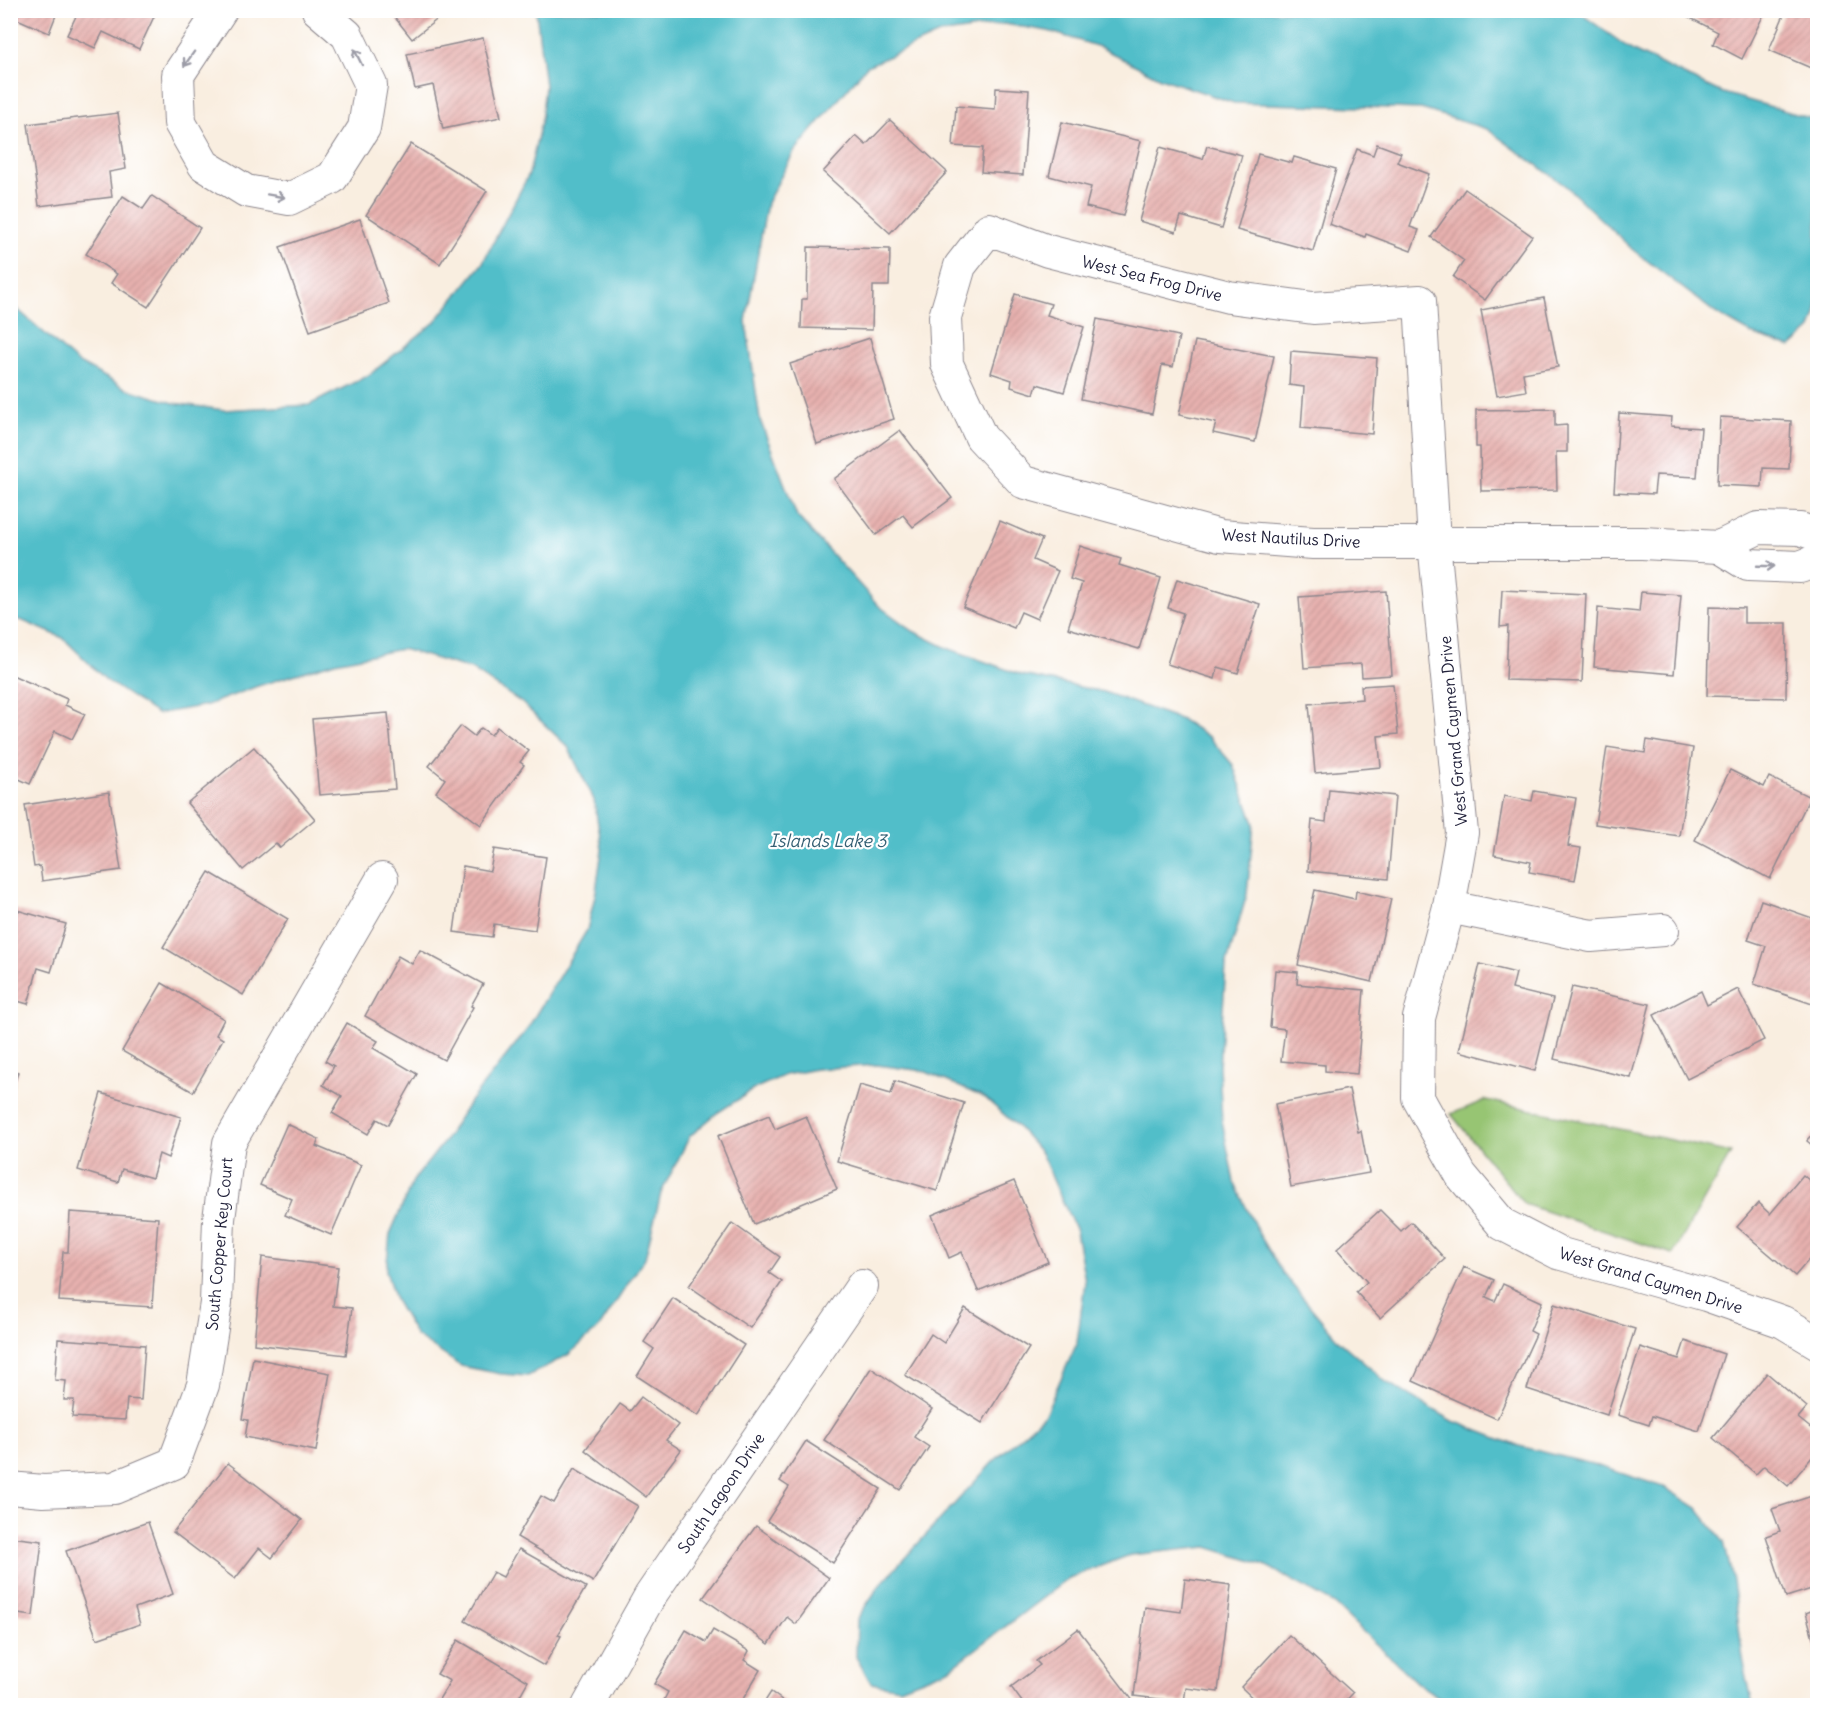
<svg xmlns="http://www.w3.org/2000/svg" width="1828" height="1716" viewBox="0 0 1828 1716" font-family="Delius,sans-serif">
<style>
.park{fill:#97c573;stroke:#5c7457;stroke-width:1.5}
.water{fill:#51bec9;stroke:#3a7082;stroke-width:1.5}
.building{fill:url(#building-hatch)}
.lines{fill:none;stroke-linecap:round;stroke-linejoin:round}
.street-casing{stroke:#8e888e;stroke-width:34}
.street{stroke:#fff;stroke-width:32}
.oneway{stroke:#9c9ca7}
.labels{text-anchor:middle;stroke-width:4.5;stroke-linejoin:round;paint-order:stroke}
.street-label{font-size:16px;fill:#22223b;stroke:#fff}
.water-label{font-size:18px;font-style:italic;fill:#356074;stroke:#fff}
</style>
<defs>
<pattern id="building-hatch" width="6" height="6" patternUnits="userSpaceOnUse" patternTransform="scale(1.5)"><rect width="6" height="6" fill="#e7b1af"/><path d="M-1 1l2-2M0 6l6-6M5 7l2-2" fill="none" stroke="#c69897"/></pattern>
</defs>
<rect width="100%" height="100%" fill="#fff"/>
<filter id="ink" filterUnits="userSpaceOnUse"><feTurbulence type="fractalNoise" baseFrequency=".0167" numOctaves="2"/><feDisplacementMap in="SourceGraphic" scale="12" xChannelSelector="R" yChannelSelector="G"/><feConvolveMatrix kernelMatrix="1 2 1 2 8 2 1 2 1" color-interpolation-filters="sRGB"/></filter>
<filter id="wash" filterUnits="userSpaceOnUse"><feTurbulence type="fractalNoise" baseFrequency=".008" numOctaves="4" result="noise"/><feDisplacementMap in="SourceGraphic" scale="24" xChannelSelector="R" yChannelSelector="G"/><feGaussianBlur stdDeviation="1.35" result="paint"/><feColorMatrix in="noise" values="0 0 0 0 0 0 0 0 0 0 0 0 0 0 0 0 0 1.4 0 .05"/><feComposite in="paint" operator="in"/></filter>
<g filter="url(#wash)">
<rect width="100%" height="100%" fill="#f9eee0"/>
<!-- park -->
<polygon class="park" points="1486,1100 1731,1153 1673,1254 1524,1204 1451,1114"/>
<!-- water -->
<polygon class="water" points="536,11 1577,11 1633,51 1720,92 1817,120 1817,311 1811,329 1791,347 1754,335 1717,314 1633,250 1567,187 1487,129 1421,109 1234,103 1160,78 1100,47 1048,31 1004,24 939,34 867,66 794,152 767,203 746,321 760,420 797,516 879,606 913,631 947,648 1022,675 1104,692 1182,720 1209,737 1233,765 1254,823 1247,894 1226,966 1219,1067 1222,1121 1234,1182 1259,1234 1284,1275 1338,1340 1386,1382 1453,1421 1515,1445 1592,1464 1664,1487 1697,1508 1724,1542 1733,1580 1743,1659 1753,1705 1451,1705 1417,1683 1333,1603 1265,1565 1207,1547 1130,1555 1069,1578 951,1668 900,1688 871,1683 856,1657 857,1619 879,1586 992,1463 1045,1414 1077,1343 1085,1281 1076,1231 1041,1153 1017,1126 985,1098 924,1071 877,1065 816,1069 785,1075 756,1088 717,1113 690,1136 661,1193 645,1258 599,1328 568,1355 528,1376 501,1374 461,1366 416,1336 395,1300 386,1271 390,1234 413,1181 444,1142 468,1104 526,1031 587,930 596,891 602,849 594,800 568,747 522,703 471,669 402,649 335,662 258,686 207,705 157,714 106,680 63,638 23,621 11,618 11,297 16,308 77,362 127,389 174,403 224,410 309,405 369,375 435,322 482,264 529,174 541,122 545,86"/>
<g id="blocks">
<!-- building -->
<g class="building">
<polygon points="10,10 58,10 49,33 15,18 10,27"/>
<polygon points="79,10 157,10 139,49 103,32 95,48 67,35"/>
<polygon points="389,10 449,10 412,39"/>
<polygon points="1675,10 1766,10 1742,59 1713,44 1718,32"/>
<polygon points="1786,10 1818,10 1818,71 1769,50"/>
<polygon points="483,38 501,117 443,129 433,85 415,89 407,54"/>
<polygon points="996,88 1029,90 1023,175 981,172 983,148 953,146 956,106 995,109"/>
<polygon points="118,113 126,169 109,172 112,197 39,206 28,124"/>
<polygon points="890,120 947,172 890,233 823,172 856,136 866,145"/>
<polygon points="1062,122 1141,141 1123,216 1086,207 1091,187 1049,176"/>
<polygon points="411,144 487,191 440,264 366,215"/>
<polygon points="1377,144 1401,153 1397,162 1429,174 1410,227 1419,230 1411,251 1366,234 1365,237 1329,224 1357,149 1373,155"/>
<polygon points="1207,146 1242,155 1221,228 1181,216 1176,232 1139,221 1160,147 1203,159"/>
<polygon points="1258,154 1292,163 1294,157 1336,169 1313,251 1237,230"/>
<polygon points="1465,189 1532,236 1485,300 1453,277 1464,261 1431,237"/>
<polygon points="123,196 143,209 152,196 200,228 148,307 111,283 117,274 86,254"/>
<polygon points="360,219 389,303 310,331 280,247"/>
<polygon points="808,247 890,249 889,286 873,286 872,330 801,328 802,299 807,299"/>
<polygon points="1015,294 1051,304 1047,315 1084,327 1064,392 1037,384 1034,394 1011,387 1012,380 991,373"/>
<polygon points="1544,298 1558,367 1523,373 1526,391 1497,396 1481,310"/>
<polygon points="1097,319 1179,336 1173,367 1162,365 1152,414 1081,399"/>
<polygon points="870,338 894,419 817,444 790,364"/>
<polygon points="1195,341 1274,356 1255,442 1213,433 1216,423 1179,415"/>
<polygon points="1291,351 1377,358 1372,434 1301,428 1304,387 1289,385"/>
<polygon points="1555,409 1555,426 1567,425 1567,452 1556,452 1557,490 1481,491 1480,447 1476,447 1476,410"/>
<polygon points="1619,413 1672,417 1671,426 1701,428 1697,477 1656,475 1654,494 1614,492"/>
<polygon points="1720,417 1791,421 1789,469 1763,468 1762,487 1717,485"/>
<polygon points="900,430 952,498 913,527 903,515 876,535 834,479"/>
<polygon points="1000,521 1042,539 1033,560 1058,571 1037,619 1021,612 1014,628 963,607"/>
<polygon points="1080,546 1121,559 1119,565 1161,578 1139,649 1068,628 1082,583 1070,579"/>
<polygon points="1177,579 1260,604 1238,673 1218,667 1215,679 1167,664 1183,613 1168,608"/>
<polygon points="1502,590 1586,594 1582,682 1506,680 1508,626 1500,627"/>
<polygon points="1386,591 1392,675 1362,677 1361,664 1304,668 1299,597"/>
<polygon points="1641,592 1681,595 1674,674 1594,667 1598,608 1639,612"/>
<polygon points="1709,607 1744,608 1744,623 1787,623 1786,698 1707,696"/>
<polygon points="10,674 67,699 65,705 85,714 72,739 55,731 30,784 10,775"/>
<polygon points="1393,684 1398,734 1378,736 1381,767 1315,773 1309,704 1362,699 1361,686"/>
<polygon points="388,713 395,789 319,795 312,719"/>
<polygon points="461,726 474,736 481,728 491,735 497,727 529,751 520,762 524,765 481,825 436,792 445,779 429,766"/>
<polygon points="1647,740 1693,748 1679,836 1595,824 1607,747 1645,753"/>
<polygon points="254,747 315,819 280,848 276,843 243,870 187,803"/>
<polygon points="1730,770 1764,787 1769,777 1810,797 1770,879 1695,840"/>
<polygon points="1329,789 1395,796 1388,879 1308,871 1312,820 1326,822"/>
<polygon points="1534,791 1576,798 1568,846 1581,848 1575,880 1529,872 1531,862 1494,855 1504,796 1532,801"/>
<polygon points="109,792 121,870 42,881 40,866 34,867 25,805"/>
<polygon points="494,849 546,857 535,930 494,924 492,937 454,932 463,866 490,871"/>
<polygon points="209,872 288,919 243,995 163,947"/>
<polygon points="1315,890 1355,899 1356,891 1391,899 1372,982 1298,965"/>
<polygon points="1761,900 1818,920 1818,1006 1754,984 1766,946 1748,940"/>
<polygon points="10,908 66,924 51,972 38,968 28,1004 10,999"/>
<polygon points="420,950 483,984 471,1006 473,1007 444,1060 365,1016 398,956 412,964"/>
<polygon points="1480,964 1516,973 1512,989 1553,999 1535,1071 1459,1051"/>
<polygon points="1275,970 1298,972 1297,984 1364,990 1357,1074 1325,1071 1325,1065 1281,1061 1285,1029 1270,1027"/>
<polygon points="162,983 224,1019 216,1035 223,1039 193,1092 122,1051"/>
<polygon points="1572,987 1650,1004 1631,1078 1554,1059"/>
<polygon points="1738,989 1764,1040 1687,1079 1654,1015 1701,991 1707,1005"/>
<polygon points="347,1023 378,1041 373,1048 417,1074 388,1125 377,1119 368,1134 332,1113 342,1096 323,1085 334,1066 325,1061"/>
<polygon points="10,1069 18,1072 11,1095 10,1095"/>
<polygon points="895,1081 964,1103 937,1191 837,1161 860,1085 891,1094"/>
<polygon points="1349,1089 1358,1132 1361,1131 1369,1173 1291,1187 1275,1104"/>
<polygon points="101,1093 181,1117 168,1158 159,1154 152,1178 122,1169 118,1182 78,1170"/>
<polygon points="769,1115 775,1129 806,1116 837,1189 754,1224 718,1136"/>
<polygon points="287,1124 319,1139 316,1146 361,1165 331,1235 285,1215 292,1199 260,1185"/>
<polygon points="1818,1129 1818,1150 1807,1141"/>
<polygon points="1803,1175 1818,1188 1818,1249 1795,1276 1737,1227 1758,1203 1770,1214"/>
<polygon points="1014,1181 1048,1262 978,1291 962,1252 949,1258 932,1215"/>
<polygon points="1380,1210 1401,1231 1411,1222 1445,1259 1380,1318 1356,1292 1367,1282 1337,1249"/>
<polygon points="70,1212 158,1218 152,1307 59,1301 63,1252 68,1252"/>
<polygon points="732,1223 780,1257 769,1273 782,1282 750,1328 689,1286"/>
<polygon points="262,1257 338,1267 333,1306 352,1308 346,1355 254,1344"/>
<polygon points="1464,1267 1494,1280 1486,1297 1495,1301 1503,1284 1542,1302 1530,1331 1536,1334 1497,1419 1413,1381"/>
<polygon points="673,1298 744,1345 698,1416 637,1376 654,1349 644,1342"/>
<polygon points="1554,1304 1635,1329 1607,1415 1527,1389"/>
<polygon points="965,1308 1029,1348 982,1423 905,1375 931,1334 944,1343"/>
<polygon points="58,1339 145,1345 141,1400 127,1399 125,1420 72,1417 74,1400 64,1400 66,1381 55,1380"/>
<polygon points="1685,1341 1724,1354 1699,1431 1652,1416 1649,1425 1618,1415 1640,1347 1679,1359"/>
<polygon points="253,1358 330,1373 316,1451 245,1437 248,1420 242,1419"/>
<polygon points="871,1368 932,1409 914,1437 929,1447 900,1490 824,1440"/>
<polygon points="1767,1373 1807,1407 1798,1418 1818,1434 1818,1450 1788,1486 1764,1466 1756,1474 1713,1438"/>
<polygon points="641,1397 678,1425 666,1440 681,1450 646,1497 585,1450 620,1404 630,1411"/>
<polygon points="806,1441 881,1489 833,1563 767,1521 789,1487 780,1481"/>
<polygon points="228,1463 302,1520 272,1558 259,1548 235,1579 173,1532"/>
<polygon points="574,1469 638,1506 593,1582 517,1537 541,1496 554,1503"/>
<polygon points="1818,1494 1818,1587 1786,1597 1766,1536 1780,1531 1772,1509"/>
<polygon points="148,1522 173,1594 135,1608 140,1624 97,1639 66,1551"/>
<polygon points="756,1526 829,1578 796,1624 787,1617 769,1644 703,1598"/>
<polygon points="10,1537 42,1541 33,1616 10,1613"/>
<polygon points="519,1549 586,1587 558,1635 561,1636 544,1666 465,1621 493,1572 503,1577"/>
<polygon points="1185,1579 1231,1585 1218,1692 1186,1688 1184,1702 1134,1696 1145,1607 1181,1612"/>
<polygon points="1818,1608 1818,1652 1817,1652 1806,1613"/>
<polygon points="1078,1629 1134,1702 1129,1706 1025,1706 1011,1687 1040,1665 1036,1661"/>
<polygon points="686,1630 706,1642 713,1630 749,1651 744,1660 760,1670 739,1706 661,1706 668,1692 654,1684"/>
<polygon points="1289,1635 1353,1693 1341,1706 1261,1706 1241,1687"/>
<polygon points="458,1640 528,1681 514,1706 435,1706 450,1681 437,1674"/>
<polygon points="771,1692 790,1706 762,1706"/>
</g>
</g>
</g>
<g filter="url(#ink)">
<use href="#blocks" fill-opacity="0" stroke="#8e888e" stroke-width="1.5"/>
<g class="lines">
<!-- street casing -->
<g class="street-casing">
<g id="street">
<polyline points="221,10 178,75 180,123 204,165 246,191 289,199 332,178 364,128 371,85 347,35 318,10"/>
<polyline points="1818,535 1800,529 1758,528 1719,547 1642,543 1313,543 1220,536 1023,482 981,437 947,364 945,317 960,266 989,229 1048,251 1229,297 1313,308 1420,301 1434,542 1462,833 1449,907 1419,1018 1418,1098 1461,1175 1502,1224 1558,1253 1706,1295 1783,1322 1818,1343"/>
<polyline points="1719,547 1748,565 1800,567 1818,560"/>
<polyline points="1449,907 1591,936 1663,930"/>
<polyline points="10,1488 43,1491 114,1488 174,1463 203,1385 216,1303 219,1219 229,1143 382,879"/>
<polyline points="588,1706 650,1596 862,1286"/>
</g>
</g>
<!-- street -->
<use href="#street" class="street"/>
</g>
<!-- one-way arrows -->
<defs><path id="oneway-shaft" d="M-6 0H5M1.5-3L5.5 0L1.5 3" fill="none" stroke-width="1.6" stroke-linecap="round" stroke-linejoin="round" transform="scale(1.5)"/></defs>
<g class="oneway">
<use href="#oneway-shaft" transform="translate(358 57) rotate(-116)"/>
<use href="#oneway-shaft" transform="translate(189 59) rotate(125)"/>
<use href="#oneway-shaft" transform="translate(276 196) rotate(10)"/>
<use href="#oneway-shaft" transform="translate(1766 566) rotate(2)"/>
</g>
</g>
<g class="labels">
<!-- street labels -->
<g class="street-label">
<text transform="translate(1152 278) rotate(14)" y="6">West Sea Frog Drive</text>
<text transform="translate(1291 538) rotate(3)" y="6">West Nautilus Drive</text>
<text transform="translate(1453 731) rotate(-95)" y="6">West Grand Caymen Drive</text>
<text transform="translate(219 1244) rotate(-85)" y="6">South Copper Key Court</text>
<text transform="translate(1651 1280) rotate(17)" y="6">West Grand Caymen Drive</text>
<text transform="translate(721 1493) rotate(-56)" y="6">South Lagoon Drive</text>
</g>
<!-- water labels -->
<g class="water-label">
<text x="828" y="847">Islands Lake 3</text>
</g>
</g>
<!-- margin -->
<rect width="1828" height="1716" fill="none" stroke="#fff" stroke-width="36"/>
</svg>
